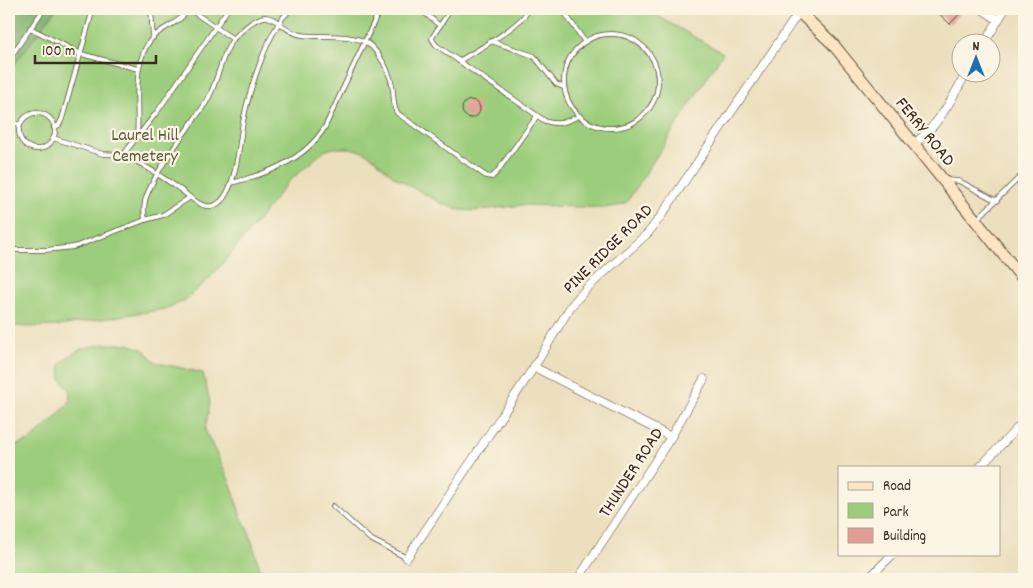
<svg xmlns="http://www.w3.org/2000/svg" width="1033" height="588" viewBox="0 0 1033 588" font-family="Dekko,sans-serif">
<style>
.green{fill:#9ccd7c;stroke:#6c7c4d}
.forest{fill:#7db06c;stroke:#5c6d45}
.building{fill:#e19f93}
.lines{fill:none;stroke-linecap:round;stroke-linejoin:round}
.service-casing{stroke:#564536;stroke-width:5.5}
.minor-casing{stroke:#564536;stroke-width:9}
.secondary-casing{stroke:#564536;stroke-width:13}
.service{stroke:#fff;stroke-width:4}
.minor{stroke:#fff;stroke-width:8}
.secondary{stroke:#fce5c4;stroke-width:11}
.labels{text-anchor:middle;stroke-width:4.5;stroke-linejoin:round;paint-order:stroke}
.street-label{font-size:18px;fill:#3b2a1e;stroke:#fcf5e5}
.park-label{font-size:18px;fill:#585b3a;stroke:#fcf5e5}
</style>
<rect width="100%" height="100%" fill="#fcf5e5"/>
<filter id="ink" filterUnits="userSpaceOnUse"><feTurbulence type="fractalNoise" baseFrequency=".02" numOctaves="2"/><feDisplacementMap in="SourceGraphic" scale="10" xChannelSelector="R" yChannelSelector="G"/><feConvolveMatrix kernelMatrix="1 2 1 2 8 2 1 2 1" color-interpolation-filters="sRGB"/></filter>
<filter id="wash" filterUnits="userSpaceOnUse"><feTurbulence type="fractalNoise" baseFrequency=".0096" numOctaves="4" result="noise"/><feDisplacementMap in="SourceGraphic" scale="20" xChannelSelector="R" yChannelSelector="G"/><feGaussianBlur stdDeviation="1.12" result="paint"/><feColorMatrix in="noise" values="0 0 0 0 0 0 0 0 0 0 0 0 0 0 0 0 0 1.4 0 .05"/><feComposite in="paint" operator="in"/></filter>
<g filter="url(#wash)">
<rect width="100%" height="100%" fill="#ecdfbd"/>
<!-- green -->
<g class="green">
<polygon points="9,9 645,9 723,53 627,202 617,206 604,208 523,205 473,211 460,210 443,204 417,190 393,176 374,158 364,152 350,148 333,148 324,151 288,182 245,237 211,277 184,301 165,309 59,326 26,327 9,325"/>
<path d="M107,344H128L143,349L155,362L203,373L210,403L205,430L231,484L240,514L249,532L259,566L265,579H9V447L29,441L53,420L69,403L70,390L61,380L60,365C74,349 86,346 107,344Z"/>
</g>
<!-- forest -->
<polygon class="forest" points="9,9 56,9 9,72"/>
<g id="blocks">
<!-- building -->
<g class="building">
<polygon points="934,9 964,9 950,24"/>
<circle cx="471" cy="109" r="9"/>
</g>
</g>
</g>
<g filter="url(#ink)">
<use href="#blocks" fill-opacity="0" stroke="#564536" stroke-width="1"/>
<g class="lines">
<!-- service casing -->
<g class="service-casing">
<g id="service">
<polyline points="151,9 153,38"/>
<polyline points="189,9 233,39"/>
<polyline points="347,9 349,9"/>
<polyline points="420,9 440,26"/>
<path d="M451,9L433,36L432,39L436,45L545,121C558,126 566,122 579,116"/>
<polyline points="562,9 585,42"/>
<polyline points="30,28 81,54 138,69"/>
<circle cx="611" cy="81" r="47"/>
<polyline points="491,41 534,56 556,84 563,87"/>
<polyline points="9,59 44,9"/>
<path d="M459,61C477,50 520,27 529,9"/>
<circle cx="37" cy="131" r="18"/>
<polyline points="9,120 20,125"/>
<polyline points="54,128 59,125 62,119 93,9"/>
<path d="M137,136C140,105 130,64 152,38C162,27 181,23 188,9"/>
<path d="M53,138L103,154L123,155L129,157C147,167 164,178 181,190C189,196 196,204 206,206C236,211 239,141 243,122C248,95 269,24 292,9"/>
<polyline points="123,155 157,112 228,9"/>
<polyline points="946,180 959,181 997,201"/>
<path d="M231,183C267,174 305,160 325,127L380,9"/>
<path d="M145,220C144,214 144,207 145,201C152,175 187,130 203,107C218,88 220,51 237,35C244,29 254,18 265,17C275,16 288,34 302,35C321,38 359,32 372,47C383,59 391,75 393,91C394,99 393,106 397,113L486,176L492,177L497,172L537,116"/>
<polyline points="976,220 1024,173"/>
<polyline points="9,250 45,250 74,247 145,220 163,215 189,198"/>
<polyline points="333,506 370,539 407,558"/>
</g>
</g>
<!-- minor casing -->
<g class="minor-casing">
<g id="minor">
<polyline points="982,9 998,20"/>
<polyline points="985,42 1005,9"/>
<path d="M914,144C940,124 951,100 967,72"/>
<polyline points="534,367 671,437"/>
<polyline points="980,467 1024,421"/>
<polyline points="407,558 534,367 571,306 586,289 648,233 659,219 799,12"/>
<polyline points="869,578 893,554"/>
<polyline points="578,579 671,437 704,379"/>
</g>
</g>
<!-- secondary casing -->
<g class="secondary-casing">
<polyline id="secondary" points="796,9 832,43 1024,280"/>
</g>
<!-- service -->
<use href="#service" class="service"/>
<!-- minor -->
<use href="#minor" class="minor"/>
<!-- secondary -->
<use href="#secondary" class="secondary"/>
</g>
</g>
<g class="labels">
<!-- street labels -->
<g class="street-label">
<text transform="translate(926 131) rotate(51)" y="6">FERRY ROAD</text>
<text transform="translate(607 248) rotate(-45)" y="6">PINE RIDGE ROAD</text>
<text transform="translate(630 472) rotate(-57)" y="6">THUNDER ROAD</text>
</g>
<!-- park labels -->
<g class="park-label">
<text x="145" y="140">Laurel Hill<tspan x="145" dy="21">Cemetery</tspan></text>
</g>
</g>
<!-- margin -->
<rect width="1033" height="588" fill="none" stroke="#fcf5e5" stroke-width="30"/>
<!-- legend -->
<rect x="838" y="466" width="162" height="90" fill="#fcf5e5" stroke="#afa495"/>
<rect x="848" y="482" width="25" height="8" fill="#fce5c4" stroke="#afa495"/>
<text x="883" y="490" font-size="15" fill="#3b2a1e">Road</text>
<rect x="848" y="503" width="25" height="15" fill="#9ccd7c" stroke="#afa495"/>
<text x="883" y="516" font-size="15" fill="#3b2a1e">Park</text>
<rect x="848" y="528" width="25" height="15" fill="#e19f93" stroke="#afa495"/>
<text x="883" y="540" font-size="15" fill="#3b2a1e">Building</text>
<!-- north arrow -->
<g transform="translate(976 58)"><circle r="24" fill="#fcf5e5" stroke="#afa495"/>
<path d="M0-4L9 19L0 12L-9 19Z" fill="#1f6fb2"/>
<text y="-8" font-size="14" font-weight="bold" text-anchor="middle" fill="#3b2a1e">N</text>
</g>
<!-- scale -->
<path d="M35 55v8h121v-8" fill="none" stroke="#3b2a1e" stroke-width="2.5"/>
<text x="42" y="55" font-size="15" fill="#3b2a1e" stroke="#fcf5e5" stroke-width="4" paint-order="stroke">100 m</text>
</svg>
